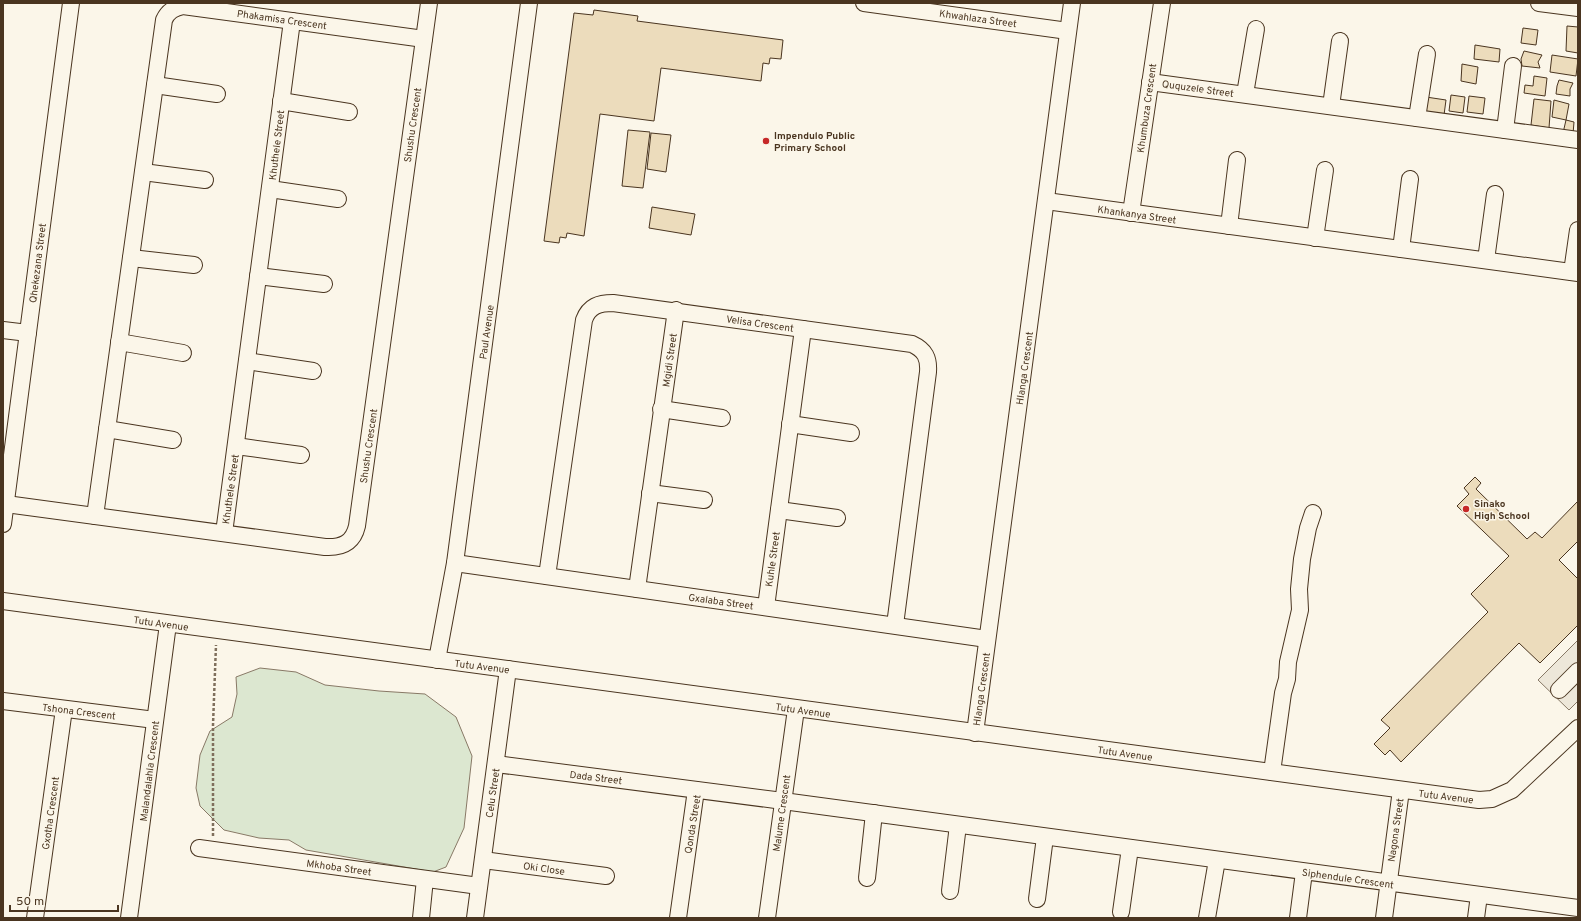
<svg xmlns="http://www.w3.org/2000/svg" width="1581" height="921" viewBox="0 0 1581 921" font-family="Overpass,sans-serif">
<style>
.green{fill:#dce7d0;stroke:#887966}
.parking{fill:#ede7d9;stroke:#887966}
.building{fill:#ecdcbc;stroke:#4a3520}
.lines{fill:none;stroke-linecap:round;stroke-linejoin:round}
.minor-casing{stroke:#4a3520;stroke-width:18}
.path{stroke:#7f6f5c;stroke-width:2.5;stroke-dasharray:3 2;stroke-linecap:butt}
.minor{stroke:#fbf6e9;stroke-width:16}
.poi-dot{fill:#c62828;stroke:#fbf6e9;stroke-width:1.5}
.labels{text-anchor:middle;stroke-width:3;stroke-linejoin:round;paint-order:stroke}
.street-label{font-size:10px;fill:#4a3520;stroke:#fbf6e9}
.poi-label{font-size:10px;font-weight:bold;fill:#4a3520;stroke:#fbf6e9;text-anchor:start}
</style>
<rect width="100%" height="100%" fill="#fbf6e9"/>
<!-- green -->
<polygon class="green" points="260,668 296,672 325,685 379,691 425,694 456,717 472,756 464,828 446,867 433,872 306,850 289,840 259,838 224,830 200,806 196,788 200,755 210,731 232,717 237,694 236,677"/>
<!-- parking -->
<polygon class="parking" points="1578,640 1578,701 1569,710 1538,680"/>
<!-- building -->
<g class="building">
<polygon points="594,10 638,16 637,21 783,40 781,59 770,58 769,64 763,63 761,81 661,68 654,121 600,114 584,236 567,233 566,238 560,237 559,243 544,241 574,13 593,15"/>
<polygon points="1567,26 1578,27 1578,53 1566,51"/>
<polygon points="1523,28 1538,30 1536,45 1521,43"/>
<polygon points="1475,45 1500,49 1499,62 1474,59"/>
<polygon points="1524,51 1542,55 1538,62 1540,68 1522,66 1521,59"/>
<polygon points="1552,55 1578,59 1576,76 1550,72"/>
<polygon points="1462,64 1478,67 1476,84 1461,81"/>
<polygon points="1534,76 1547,78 1545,96 1524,93 1525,85 1533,86"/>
<polygon points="1559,80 1573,83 1570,89 1570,96 1556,94 1557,86"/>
<polygon points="1451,95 1465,97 1463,113 1449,111"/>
<polygon points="1469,96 1485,98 1483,114 1467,112"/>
<polygon points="1426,97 1446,100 1444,115 1424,113"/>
<polygon points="1534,99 1551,101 1549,128 1531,125"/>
<polygon points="1554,100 1569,104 1566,120 1552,117"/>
<polygon points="1566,120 1574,122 1573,134 1563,133"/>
<polygon points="628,130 650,132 643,188 622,186"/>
<polygon points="651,133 671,135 666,172 647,169"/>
<polygon points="652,207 695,214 691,235 649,228"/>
<polygon points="1475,477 1481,483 1476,489 1527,539 1535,532 1542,538 1578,501 1578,541 1559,560 1578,579 1578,627 1577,626 1540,663 1519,643 1401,762 1390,750 1385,755 1374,744 1390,728 1381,720 1488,612 1471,594 1509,556 1457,506 1469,494 1464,488"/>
</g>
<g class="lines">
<!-- minor casing -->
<g class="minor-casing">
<g id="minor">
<polyline points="864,3 1068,31"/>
<polyline points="1539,3 1578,8"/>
<polyline points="1150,82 1578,140"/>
<polyline points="155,85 217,94"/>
<polyline points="1245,94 1256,29"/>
<polyline points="281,101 349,112"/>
<polyline points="1331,106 1340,41"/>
<polyline points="1417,118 1427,54"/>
<polyline points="1505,130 1513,66"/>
<polyline points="143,172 205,180"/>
<polyline points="270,189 338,199"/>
<polyline points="1046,201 1578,273"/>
<polyline points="1131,213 1162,3"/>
<polyline points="1229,226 1237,160"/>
<polyline points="1315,238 1325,170"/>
<polyline points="1401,249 1410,179"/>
<polyline points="131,258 194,265"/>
<polyline points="1486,260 1495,194"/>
<polyline points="1572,272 1578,230"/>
<polyline points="258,276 324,284"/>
<polyline points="3,330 28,333"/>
<polyline points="119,342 183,353"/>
<polyline points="247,361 313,371"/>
<polyline points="661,409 722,418"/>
<polyline points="790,424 851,433"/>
<polyline points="107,429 173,440"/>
<polyline points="236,446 301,455"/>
<polyline points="650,493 704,500"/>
<path d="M6,504L325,547C342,548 353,543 357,526L429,3"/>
<polyline points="779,510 837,518"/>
<path d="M95,516L164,20C168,11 174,8 183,6L424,39"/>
<polyline points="3,524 71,3"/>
<polyline points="224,533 292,21"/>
<polyline points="455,563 987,639"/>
<path d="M547,576L584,320C589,306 599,303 613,303L912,344C925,350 929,358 928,372L895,625"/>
<polyline points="637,589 676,310"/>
<polyline points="3,601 1479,800 1492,799 1512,790 1578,728"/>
<polyline points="766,607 803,329"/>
<polyline points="437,660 455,563 529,3"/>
<polyline points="1559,690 1578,671"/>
<polyline points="3,701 155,720"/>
<polyline points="975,733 1072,3"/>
<polyline points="496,764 783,801 1578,908"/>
<polyline points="1272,772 1283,693 1287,679 1288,662 1300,610 1299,589 1302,559 1308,528 1313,513"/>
<polyline points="199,848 479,886"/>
<polyline points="483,860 606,876"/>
<polyline points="867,878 874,813"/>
<polyline points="950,891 958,825"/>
<polyline points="1037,899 1045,837"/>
<polyline points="1121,912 1130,848"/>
<polyline points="35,918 64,709"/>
<polyline points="129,918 168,624"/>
<polyline points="421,918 425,879"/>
<polyline points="475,918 508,669"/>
<polyline points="678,918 696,790"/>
<polyline points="767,918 796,709"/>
<polyline points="1207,918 1217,860"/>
<polyline points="1298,918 1304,872"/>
<polyline points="1384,918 1401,790"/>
<polyline points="1476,918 1479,895"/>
</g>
</g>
<!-- path -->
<polyline class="path" points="213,836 213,725 216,645"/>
<!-- minor -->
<use href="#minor" class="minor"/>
</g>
<!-- markers -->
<g class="poi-dot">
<circle cx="766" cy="141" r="4"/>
<circle cx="1466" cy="509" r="4"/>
</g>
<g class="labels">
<!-- street labels -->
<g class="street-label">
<text transform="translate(978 18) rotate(8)" y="4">Khwahlaza Street</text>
<text transform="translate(282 19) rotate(8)" y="4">Phakamisa Crescent</text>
<text transform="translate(1198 88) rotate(8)" y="4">Ququzele Street</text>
<text transform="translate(1146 108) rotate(-82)" y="4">Khumbuza Crescent</text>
<text transform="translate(412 125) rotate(-82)" y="4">Shushu Crescent</text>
<text transform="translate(276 145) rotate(-83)" y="4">Khuthele Street</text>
<text transform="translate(1137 214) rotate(8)" y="4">Khankanya Street</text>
<text transform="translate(37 263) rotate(-83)" y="4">Qhekezana Street</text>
<text transform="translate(760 323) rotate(8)" y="4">Velisa Crescent</text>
<text transform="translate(486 332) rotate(-82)" y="4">Paul Avenue</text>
<text transform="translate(669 360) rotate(-82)" y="4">Mgidi Street</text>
<text transform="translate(1024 368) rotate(-82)" y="4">Hlanga Crescent</text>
<text transform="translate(368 446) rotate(-82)" y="4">Shushu Crescent</text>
<text transform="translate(230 489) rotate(-82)" y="4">Khuthele Street</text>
<text transform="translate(772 559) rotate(-82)" y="4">Kuhle Street</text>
<text transform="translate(721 601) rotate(8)" y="4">Gxalaba Street</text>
<text transform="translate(161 623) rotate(8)" y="4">Tutu Avenue</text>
<text transform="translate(482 666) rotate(7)" y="4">Tutu Avenue</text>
<text transform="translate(981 689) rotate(-82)" y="4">Hlanga Crescent</text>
<text transform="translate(803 710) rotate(8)" y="4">Tutu Avenue</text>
<text transform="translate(79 711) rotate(7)" y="4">Tshona Crescent</text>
<text transform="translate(1125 753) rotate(8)" y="4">Tutu Avenue</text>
<text transform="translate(149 771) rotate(-83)" y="4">Malandalahla Crescent</text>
<text transform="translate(596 777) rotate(7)" y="4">Dada Street</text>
<text transform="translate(492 793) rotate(-82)" y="4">Celu Street</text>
<text transform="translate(1446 796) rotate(7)" y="4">Tutu Avenue</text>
<text transform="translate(50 813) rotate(-82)" y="4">Gxotha Crescent</text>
<text transform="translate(781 813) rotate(-82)" y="4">Malume Crescent</text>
<text transform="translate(692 824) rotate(-81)" y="4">Qonda Street</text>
<text transform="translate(1395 830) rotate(-82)" y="4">Nagona Street</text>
<text transform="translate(339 867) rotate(8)" y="4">Mkhoba Street</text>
<text transform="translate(544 868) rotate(8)" y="4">Oki Close</text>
<text transform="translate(1348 878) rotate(8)" y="4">Siphendule Crescent</text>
</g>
<!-- poi labels -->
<g class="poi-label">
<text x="774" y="139">Impendulo Public<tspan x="774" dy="12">Primary School</tspan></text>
<text x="1474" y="507">Sinako<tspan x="1474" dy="12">High School</tspan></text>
</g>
</g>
<!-- border -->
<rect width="1581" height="921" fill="none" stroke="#4a3520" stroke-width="8"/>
<!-- scale -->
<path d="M10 905v6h108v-6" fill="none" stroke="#4a3520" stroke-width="2"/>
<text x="16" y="905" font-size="12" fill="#4a3520" stroke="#fbf6e9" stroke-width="3" paint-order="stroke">50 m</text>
</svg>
